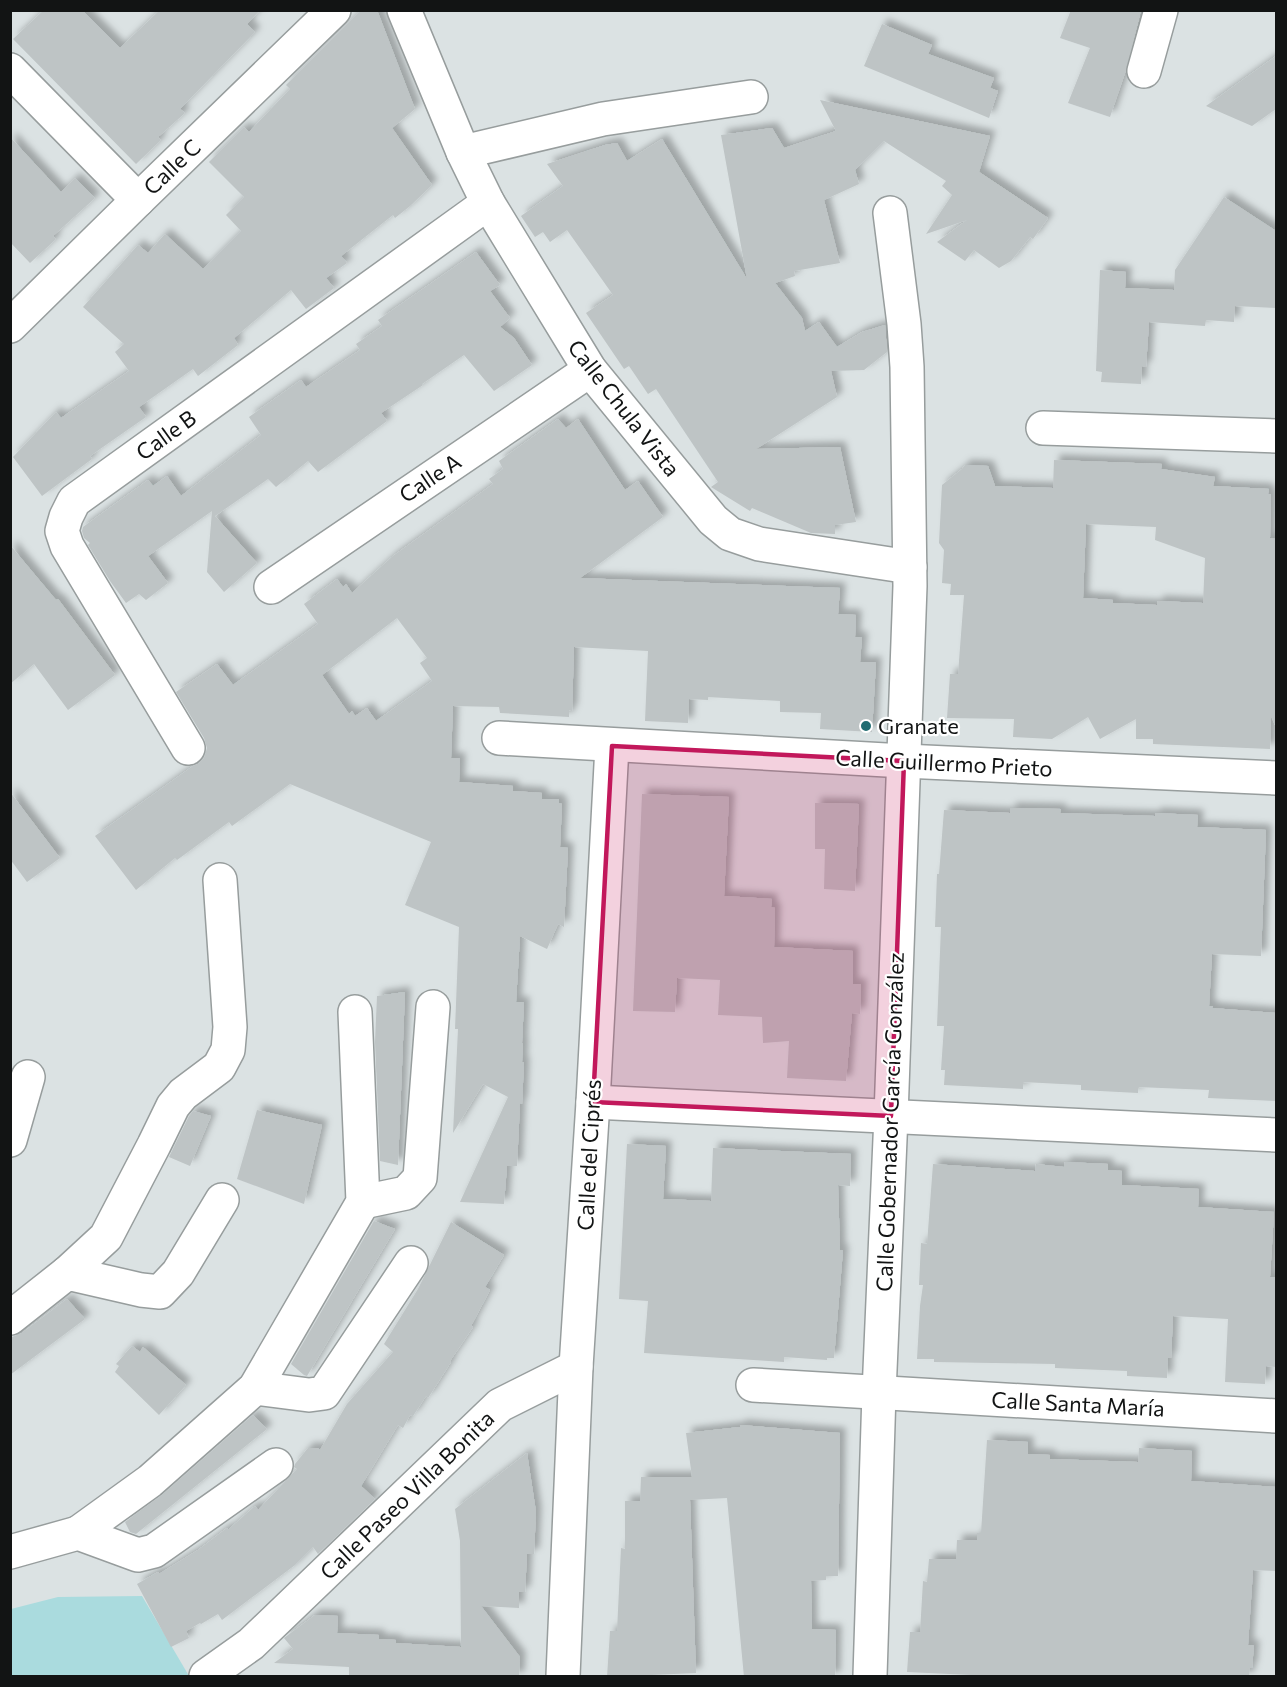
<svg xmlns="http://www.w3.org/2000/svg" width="1287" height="1687" viewBox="0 0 1287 1687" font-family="Commissioner,sans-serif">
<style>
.green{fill:#aadbde}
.building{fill:#bec4c5;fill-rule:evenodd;filter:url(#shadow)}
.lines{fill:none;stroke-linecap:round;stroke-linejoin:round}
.minor-casing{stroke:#979d9d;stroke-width:36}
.minor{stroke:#fff;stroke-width:33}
.marked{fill:#c2185b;fill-opacity:0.2;stroke:#c2185b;stroke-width:4.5;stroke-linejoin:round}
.poi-dot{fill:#206c71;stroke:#fff;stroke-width:2}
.labels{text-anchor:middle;stroke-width:4.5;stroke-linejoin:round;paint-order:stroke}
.street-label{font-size:22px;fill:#121414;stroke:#fff}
.poi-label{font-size:22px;fill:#121414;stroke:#fff;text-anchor:start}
</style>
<defs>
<filter id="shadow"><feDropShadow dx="5.5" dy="-5.5" stdDeviation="3" flood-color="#0004"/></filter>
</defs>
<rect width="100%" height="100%" fill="#dbe2e3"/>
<!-- green -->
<polygon class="green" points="142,1596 189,1676 11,1676 11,1609 58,1597"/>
<!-- building -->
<g class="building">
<polygon points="44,10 82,10 120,48 160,10 260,10 247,24 255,32 180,109 185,113 158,137 161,140 136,164 13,39"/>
<polygon points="361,10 377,10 415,109 392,128 432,185 410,206 395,218 393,215 341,256 347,263 326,278 334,288 306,309 291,290 234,338 238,345 198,376 193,369 139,407 146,417 90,456 92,459 42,496 13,457 56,412 61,418 129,371 115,352 124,344 83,307 138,245 148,253 165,234 203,269 241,231 226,215 244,197 209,162 244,127 249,132 290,89 286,85"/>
<polygon points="1071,10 1141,10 1126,70 1110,117 1068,103 1090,48 1060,38"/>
<polygon points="882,24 932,45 928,54 994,78 990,88 998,91 989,118 864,66"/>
<polygon points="1276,56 1276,109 1252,126 1206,106"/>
<polygon points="820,100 990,136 979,172 1048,218 1033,239 1030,237 1011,261 999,268 974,250 965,261 937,242 967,220 926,234 952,195 942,186 946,181 884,141 855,170 859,184 824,200 840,263 794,271 795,276 775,283 802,318 805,331 819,322 837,347 862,332 885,325 887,352 864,370 831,371 837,397 756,449 840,447 856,522 835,525 835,534 811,533 752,508 750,511 711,487 718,482 656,389 648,394 629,366 624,369 586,313 613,295 567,230 550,242 543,232 535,237 521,216 563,186 547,164 605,145 617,143 627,161 662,139 747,279 721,135 772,128 784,148 836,131"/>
<polygon points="10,137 61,192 75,178 95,198 53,236 56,239 30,263 10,242"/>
<polygon points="1224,197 1276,231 1276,308 1235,306 1234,322 1206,320 1205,326 1149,322 1146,367 1142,366 1141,384 1101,382 1102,372 1096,371 1100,270 1126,272 1125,288 1174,290 1175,270"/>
<polygon points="476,252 500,285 490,291 510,318 500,327 514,338 532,365 494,391 464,355 422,384 423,385 381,413 387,421 318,472 308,461 276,487 268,479 215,516 257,563 224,592 207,572 212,511 148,556 168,583 146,600 139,594 126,603 110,581 88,545 90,543 84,538 82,531 83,527 148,480 153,486 167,476 181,496 261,435 249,417 301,380 306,387 360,350 356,344 382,326 378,320"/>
<path d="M558,419L566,428L578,419L625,490L638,481L663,517L580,578L840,588L838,614L856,615L855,637H862L860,662H876L872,732L820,729L821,713L780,712V701L708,697V700L689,699L688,723L645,721L648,651L574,647L572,711L569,710V717L500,713L499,707L453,706L451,758H460L459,782L513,786V791L542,793V799H559V803L562,804L560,847L568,848L564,927L558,924L547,949L520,936L516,1002H524L522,1043H523L522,1062H524L522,1104L520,1103L517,1166H507L504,1204L460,1202L508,1097L483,1084L453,1133L458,1029H455L459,927L405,905L431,842L290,784L232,826L229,822L177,860L175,858L136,890L95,836L193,766L198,764L204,758L207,748L204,738L176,692L217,664L233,685L318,624L304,604L337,579L343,587L346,584L352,593L393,556L493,484L489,479L503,469L499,461ZM397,618L427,658L420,663L432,681L376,721L367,708L355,716L352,711L349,714L322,675Z"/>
<path d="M1054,460L1162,464L1161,469L1215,477L1213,486L1269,489L1268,494H1271L1270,538L1276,539V727L1271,716L1270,749L1153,744V739H1136V719L1100,739L1088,717L1052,739L1013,737L1014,719L947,718L950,674H958L964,595H950L951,584L942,583L944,550L939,543L942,485L962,469L965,465L988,466L995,486L1053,488ZM1086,524L1156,527L1155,540L1205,558L1203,603L1158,601L1157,605L1113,603V600L1083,598Z"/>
<polygon points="10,545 56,600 58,599 115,675 68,710 34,664 10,684"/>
<polygon points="10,792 60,858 27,882 10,859"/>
<polygon points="642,794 729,797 724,896 772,899 771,907 775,908 774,947 853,951 853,984 861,984 860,1014 852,1013 846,1081 787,1078 789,1041 763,1043 762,1017 718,1015 720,980 677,978 675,1012 633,1011"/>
<polygon points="815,803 859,804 855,891 824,889 825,849 815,849"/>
<polygon points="1010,808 1061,809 1060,813 1155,816 1155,813 1198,815 1197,827 1266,830 1261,956 1212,954 1209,1006 1213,1006 1212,1008 1276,1013 1276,1101 1208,1098 1209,1090 1138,1087 1138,1093 1081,1090 1081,1085 1023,1082 1023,1089 944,1085 945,1070 941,1070 944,1026 937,1026 941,927 935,927 937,874 939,874 944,810 1010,813"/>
<polygon points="405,992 398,1165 380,1161 375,1042 377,996"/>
<polygon points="257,1110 322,1125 304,1204 237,1179"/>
<polygon points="193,1111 211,1116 190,1166 169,1157 189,1116"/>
<polygon points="627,1144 666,1146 663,1199 711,1201 713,1148 851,1154 850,1186 838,1185 840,1250 843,1250 834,1358 827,1358 827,1360 784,1357 784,1362 644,1353 648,1301 619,1299"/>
<polygon points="1065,1162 1108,1164 1108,1170 1122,1171 1122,1185 1199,1189 1198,1207 1274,1212 1270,1277 1276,1277 1276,1367 1266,1366 1265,1384 1225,1382 1228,1319 1173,1316 1171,1358 1168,1358 1167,1378 1127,1376 1127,1371 1055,1368 1055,1364 934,1362 934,1359 917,1359 920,1306 923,1285 919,1285 921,1243 927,1244 933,1164 1035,1171 1036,1164 1064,1167"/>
<polygon points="374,1221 395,1229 307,1376 304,1375 291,1364"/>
<polygon points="451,1222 504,1255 485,1287 490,1290 471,1326 473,1327 450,1361 451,1362 428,1398 426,1396 413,1416 410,1415 403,1428 398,1425 361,1486 375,1499 318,1554 313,1547 295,1565 222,1620 218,1614 201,1624 200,1623 186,1631 189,1638 171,1647 137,1584 158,1572 159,1574 198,1550 227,1528 228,1530 255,1506 258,1510 297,1469 294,1467 295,1464 308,1448 318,1448 320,1450 347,1404 393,1352 384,1344 418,1289"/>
<polygon points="67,1299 85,1319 10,1375 10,1338 22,1333"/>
<polygon points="132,1346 140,1352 143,1347 186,1385 159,1415 115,1372 119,1366 116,1364"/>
<polygon points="253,1415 267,1429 136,1534 130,1532 125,1522 162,1495"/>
<polygon points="740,1425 840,1433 838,1576 826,1576 826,1580 811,1581 812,1629 836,1630 835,1677 744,1677 727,1498 690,1500 696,1673 607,1677 610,1631 617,1631 621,1548 625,1549 625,1501 640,1501 641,1477 692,1477 686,1433 740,1427"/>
<polygon points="987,1440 1028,1442 1028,1454 1050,1455 1050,1459 1138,1462 1139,1448 1192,1451 1191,1481 1276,1487 1276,1571 1253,1570 1248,1645 1254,1645 1252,1668 1250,1668 1249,1677 971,1677 971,1675 907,1672 910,1632 920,1632 923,1581 927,1582 929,1559 956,1559 957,1540 977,1540 977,1533 981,1533"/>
<polygon points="527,1453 536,1512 534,1554 527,1554 525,1592 519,1592 519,1608 481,1606 520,1657 519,1677 349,1677 349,1667 274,1663 293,1649 284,1638 315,1615 338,1616 337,1633 379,1635 379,1639 396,1640 396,1643 461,1647 460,1541 455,1509"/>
</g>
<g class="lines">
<!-- minor casing -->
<g class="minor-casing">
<g id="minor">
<polyline points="404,10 463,152 488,203 590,370 713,520 730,534 759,544 910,567"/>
<polyline points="10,70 138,200"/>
<polyline points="1144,71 1161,10"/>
<polyline points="463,152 603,119 751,97"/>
<polyline points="10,326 138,200 334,10"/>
<polyline points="1043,428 1276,436"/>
<polyline points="271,587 590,370"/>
<polyline points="499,738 904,761 1276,778"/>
<polyline points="188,748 67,546 62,531 66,517 74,501 488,203"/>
<polyline points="593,1102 1276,1135"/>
<polyline points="10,1140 28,1077"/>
<polyline points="363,1202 406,1193 420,1178 433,1007"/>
<polyline points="67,1273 106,1237 154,1145 173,1106 183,1094 219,1067 228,1050 230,1027 220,880"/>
<polyline points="10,1318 67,1273 141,1290 160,1292 178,1273 222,1200"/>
<polyline points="753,1385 1276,1416"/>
<polyline points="255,1388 309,1395 324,1393 411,1263"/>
<polyline points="78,1533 150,1481 255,1388 363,1202 355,1012"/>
<polyline points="10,1552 78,1533 138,1555 154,1551 276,1465"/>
<polyline points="206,1676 251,1644 500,1405 576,1367"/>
<polyline points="563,1676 576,1367 593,1102 612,746"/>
<polyline points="870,1676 879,1393 891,1116 910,586 907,367 904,324 890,213"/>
</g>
</g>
<!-- minor -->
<use href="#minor" class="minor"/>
</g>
<!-- marked area -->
<path class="marked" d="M612,746L904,761L891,1116L593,1102Z"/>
<!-- markers -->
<circle class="poi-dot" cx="866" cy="726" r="6"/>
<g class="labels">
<!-- street labels -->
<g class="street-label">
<text transform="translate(172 167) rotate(-44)" y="8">Calle C</text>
<text transform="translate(624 408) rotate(52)" y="8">Calle Chula Vista</text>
<text transform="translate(166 435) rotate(-36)" y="8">Calle B</text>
<text transform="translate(430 478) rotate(-34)" y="8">Calle A</text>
<text transform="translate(944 763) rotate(3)" y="8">Calle Guillermo Prieto</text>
<text transform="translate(890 1122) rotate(-88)" y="8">Calle Gobernador García González</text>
<text transform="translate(589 1155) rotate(-87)" y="8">Calle del Ciprés</text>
<text transform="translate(1078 1404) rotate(3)" y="8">Calle Santa María</text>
<text transform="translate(407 1495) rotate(-44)" y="8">Calle Paseo Villa Bonita</text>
</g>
<!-- poi labels -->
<g class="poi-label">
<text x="878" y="734">Granate</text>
</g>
</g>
<!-- border -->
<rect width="1287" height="1687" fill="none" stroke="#121414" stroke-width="24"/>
</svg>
